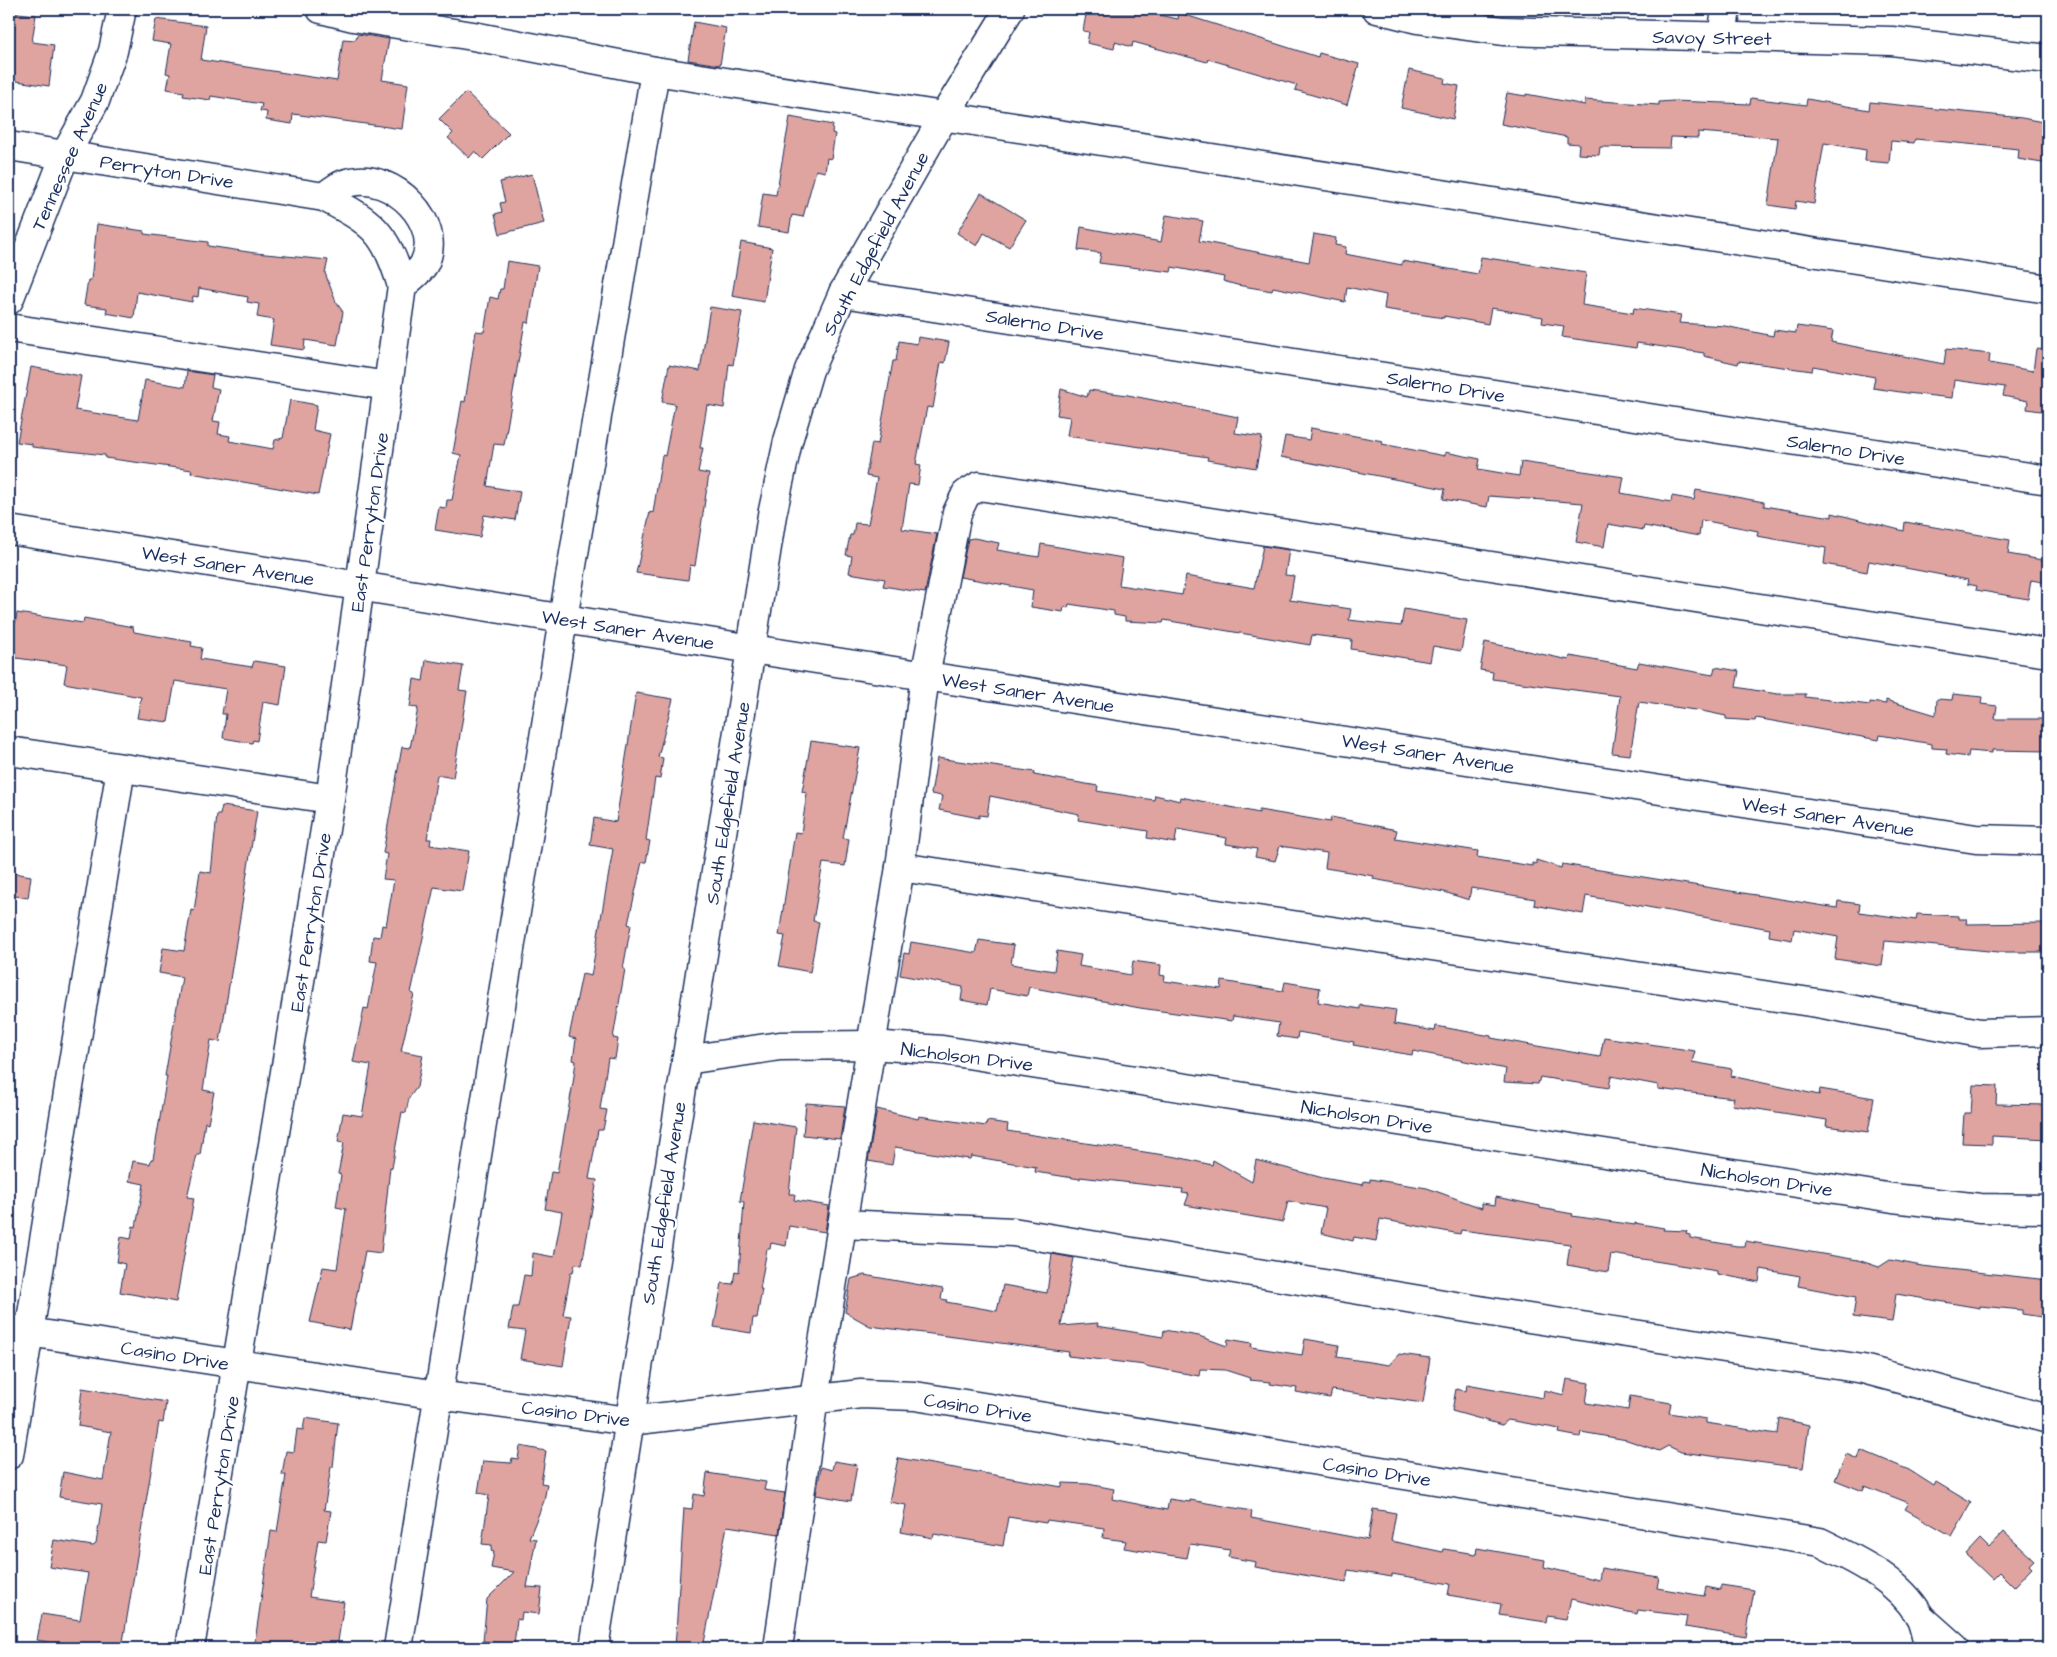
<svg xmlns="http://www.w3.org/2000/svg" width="2057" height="1657" viewBox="0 0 2057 1657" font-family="'Architects Daughter',sans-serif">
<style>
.building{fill:#dfa49f;stroke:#1b2f5e}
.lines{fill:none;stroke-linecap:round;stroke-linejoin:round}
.minor-casing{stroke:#1b2f5e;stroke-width:31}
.minor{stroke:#fff;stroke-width:28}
.labels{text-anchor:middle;stroke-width:5;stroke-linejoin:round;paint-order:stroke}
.street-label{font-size:19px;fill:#1b2f5e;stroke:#fff}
</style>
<rect width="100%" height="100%" fill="#fff"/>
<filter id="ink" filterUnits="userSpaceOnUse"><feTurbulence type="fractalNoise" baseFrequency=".02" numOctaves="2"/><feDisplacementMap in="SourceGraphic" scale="10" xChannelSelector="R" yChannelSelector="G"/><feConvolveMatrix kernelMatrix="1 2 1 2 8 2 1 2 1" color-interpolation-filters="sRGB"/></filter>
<g filter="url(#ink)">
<!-- building -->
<g class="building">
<polygon points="1087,9 1129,9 1178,19 1179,13 1318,57 1319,53 1359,64 1347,105 1295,90 1297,85 1208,59 1207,62 1133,42 1132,47 1115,42 1114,49 1087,43 1089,32 1083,31"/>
<polygon points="9,12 36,15 32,42 54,45 49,86 10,80"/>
<polygon points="156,19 206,26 201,60 337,81 343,39 355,40 358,34 389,39 382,80 408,84 402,129 293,114 292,124 266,120 267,112 260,111 262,104 211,96 210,100 183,96 184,92 167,89 170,74 166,73 171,44 152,41"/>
<polygon points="694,22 726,28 720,65 688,60"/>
<polygon points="1409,70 1445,78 1444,83 1459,86 1453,119 1401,108"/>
<polygon points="466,92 509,133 483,159 475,151 469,158 448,138 453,133 439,119"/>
<polygon points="1507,93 1526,96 1526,94 1585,105 1585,100 1659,105 1659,102 1673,101 1750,104 1751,98 1806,105 1807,99 1869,110 1870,102 2022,118 2048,123 2048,164 2018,159 2019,149 1915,139 1914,143 1891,141 1889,163 1865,161 1866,150 1824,143 1814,204 1796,201 1795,209 1768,205 1778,138 1698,132 1698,138 1671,137 1670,148 1600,147 1599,155 1578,154 1579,144 1567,143 1567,137 1501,124"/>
<polygon points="790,117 833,125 832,133 835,134 831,159 827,158 825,172 816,170 803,217 792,215 789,232 758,227 763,193 776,195"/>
<polygon points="532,174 544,223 500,234 495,214 502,212 500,203 505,202 500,182"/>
<polygon points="981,193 1026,220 1009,247 984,233 977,246 957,233"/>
<polygon points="1166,215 1203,221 1199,241 1309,262 1314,234 1336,238 1335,245 1346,247 1345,254 1402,265 1402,261 1478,274 1481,257 1586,273 1582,305 1633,313 1634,308 1681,315 1679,323 1725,326 1773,336 1774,330 1796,333 1797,326 1833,331 1831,342 1944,364 1946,349 1990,354 1989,363 2033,371 2036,349 2048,350 2048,412 2027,409 2028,401 2003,396 2005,387 1954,380 1952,398 1907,393 1873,388 1875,377 1813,366 1812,371 1739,361 1738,364 1704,356 1704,353 1637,343 1636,348 1562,337 1564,326 1542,323 1543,317 1491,308 1488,324 1444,316 1444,318 1384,309 1386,295 1347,287 1345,302 1273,287 1272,291 1237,285 1223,281 1224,277 1172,267 1171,272 1099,263 1101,253 1078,250 1081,227 1161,242"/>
<polygon points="97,224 144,231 144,234 208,242 208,246 255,253 328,260 325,273 336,302 343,312 337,345 305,340 304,350 270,345 274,320 257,317 259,304 247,302 248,297 199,288 198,297 193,296 192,302 137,292 134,318 106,313 107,308 84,305 88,280 91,280"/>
<polygon points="741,242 772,248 764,302 732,296"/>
<polygon points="507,261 538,266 529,323 525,322 504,445 494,444 487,486 520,492 515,520 484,515 480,537 435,530 439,507 446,508 447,500 452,500 461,455 453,453 462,401 465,402 476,331 484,332 490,297 498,299 500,289 503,289"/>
<polygon points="710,307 742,312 733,365 729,364 724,408 707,405 700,448 703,448 698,472 709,474 695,566 690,565 688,580 636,573 650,512 653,513 662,455 665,456 675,404 662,402 669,365 700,371"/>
<polygon points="918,337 949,342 945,363 941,362 933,408 927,407 916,464 921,465 918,485 909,484 902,529 937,534 925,593 883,586 885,579 849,573 852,556 846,555 850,535 853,535 855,523 868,524 877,478 866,476 872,443 878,444 893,361 896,361 899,341 917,344"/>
<polygon points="31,367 81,376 75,410 138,420 145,380 185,387 187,371 213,375 211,387 219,389 213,421 220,422 218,434 230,436 229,441 273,449 275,440 283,438 290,400 317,405 313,430 330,434 318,495 191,473 192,470 105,458 105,455 32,447 32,444 17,442"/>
<polygon points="1061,389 1087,397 1089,390 1128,395 1238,417 1235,433 1262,437 1256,468 1207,460 1208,457 1067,436 1070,417 1057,415"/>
<polygon points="1311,428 1383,441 1382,444 1445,456 1445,452 1480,459 1478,469 1519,476 1521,462 1624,477 1621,493 1671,502 1672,496 1694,500 1696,490 1764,502 1764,506 1832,517 1832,513 1904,531 1905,522 2010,540 2008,554 2048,561 2048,583 2031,580 2028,599 1976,590 1977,586 1967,584 1968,580 1869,561 1867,572 1824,564 1826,548 1757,536 1758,531 1701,520 1699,536 1644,526 1643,530 1608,524 1604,547 1576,542 1583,503 1489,496 1487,507 1443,499 1445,489 1281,457 1285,436 1309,440"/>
<polygon points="974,538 999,543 997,550 1039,557 1041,544 1123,558 1119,585 1182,595 1186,576 1254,588 1263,546 1289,550 1285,575 1294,576 1290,600 1351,609 1349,620 1401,626 1404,609 1467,620 1461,651 1433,646 1430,662 1351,649 1352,640 1312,635 1310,645 1164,620 1163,623 1125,621 1125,617 1114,615 1114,611 1069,604 1068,608 1064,607 1063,612 1031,607 1033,590 960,577 968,539"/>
<polygon points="17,613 83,623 84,618 133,627 134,632 192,642 191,646 202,648 200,659 252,667 254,661 286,666 280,705 263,702 257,741 253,740 252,743 223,738 226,714 222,714 226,689 175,681 168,722 137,718 141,697 64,683 67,665 9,657 9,623 15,624"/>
<polygon points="1485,642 1569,660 1570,656 1637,668 1639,662 1713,675 1715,667 1739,671 1736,687 1777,694 1806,694 1805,697 1870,705 1870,702 1886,704 1886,700 1936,715 1937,699 1952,700 1953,694 1982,697 1981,704 1997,706 1995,719 2048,719 2048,751 1992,750 1992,753 1969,751 1968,757 1946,754 1947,749 1932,748 1932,744 1880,735 1879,740 1756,718 1755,721 1726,719 1726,716 1702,711 1639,702 1630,755 1612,753 1620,696 1492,679 1493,672 1480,670"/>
<polygon points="426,660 463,666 459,690 467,691 453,778 437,775 427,839 431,839 430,845 469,851 462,891 434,887 411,993 414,994 401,1051 423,1055 417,1087 409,1098 406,1113 402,1112 392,1168 390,1167 381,1253 365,1251 350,1330 310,1322 323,1267 337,1269 346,1209 336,1207 341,1175 338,1174 344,1143 338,1142 343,1113 362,1116 371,1065 353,1062 364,1008 368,1009 377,962 370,961 373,936 380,937 382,925 386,926 394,880 383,879 387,854 383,853 402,747 410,748 418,708 410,707 414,679 423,681"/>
<polygon points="636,693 673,699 658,757 663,758 660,779 655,778 646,840 650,841 646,862 642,862 628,924 631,925 623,969 625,969 613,1038 618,1039 615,1059 608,1058 600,1109 607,1110 603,1130 598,1130 589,1179 597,1180 582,1265 575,1264 573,1272 571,1272 563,1315 571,1316 563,1366 520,1359 525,1331 509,1329 513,1307 518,1307 524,1275 531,1276 533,1253 554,1257 562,1212 545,1209 551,1172 557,1173 573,1083 576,1061 573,1060 576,1039 569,1037 582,974 591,976 613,849 590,845 594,818 616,822"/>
<polygon points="811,741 860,748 843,838 849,839 845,866 823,863 813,921 819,922 810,972 779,966 785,936 779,935 795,832 801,833 807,793 802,792"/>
<polygon points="937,758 1035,772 1034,775 1098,786 1097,791 1154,800 1155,795 1180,801 1181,797 1259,813 1259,810 1330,822 1331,817 1397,830 1395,838 1478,851 1477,857 1532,866 1532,863 1536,864 1536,860 1561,868 1562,864 1837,908 1838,901 1860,904 1859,912 1916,920 1917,914 1959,916 1959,919 1967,919 1966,924 2048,923 2048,952 1999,952 1885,941 1882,966 1835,959 1838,937 1794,929 1792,940 1769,936 1770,929 1586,896 1583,914 1534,905 1535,899 1471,888 1469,900 1444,892 1373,879 1374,876 1325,868 1327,853 1280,846 1275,861 1255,857 1257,849 1226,844 1227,838 1177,829 1175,843 1147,838 1148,831 1078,820 1079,814 990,796 987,816 979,815 979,818 939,810 942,796 931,794"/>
<polygon points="222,806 257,811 220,1042 211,1040 203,1090 214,1092 208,1123 205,1122 200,1155 197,1155 187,1197 194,1198 176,1302 120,1292 125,1264 117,1262 121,1237 131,1239 133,1226 136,1227 144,1184 129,1181 133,1161 150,1164 151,1159 153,1159 167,1076 165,1076 182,977 159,973 163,948 184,951 191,910 194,911 200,871 211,873 217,815 220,815"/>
<polygon points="9,872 31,876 28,898 9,895"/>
<polygon points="979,940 1014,945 1011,964 1054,971 1057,951 1081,955 1079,966 1131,975 1133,961 1161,965 1160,975 1165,976 1164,981 1221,989 1222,981 1283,991 1285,982 1320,988 1318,1002 1360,1009 1360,1005 1396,1010 1394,1024 1435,1031 1436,1026 1491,1036 1491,1038 1600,1057 1604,1037 1695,1051 1692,1062 1732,1069 1731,1076 1819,1095 1820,1089 1874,1098 1868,1132 1826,1126 1827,1120 1732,1105 1734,1098 1658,1089 1658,1085 1611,1076 1609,1088 1540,1077 1538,1084 1504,1082 1506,1069 1413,1051 1412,1055 1353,1045 1354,1042 1298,1032 1297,1039 1277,1036 1279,1023 1233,1016 1232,1021 1140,1008 1029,987 1027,996 990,989 987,1005 961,1000 963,987 900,975 904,953 909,954 911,942 976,953"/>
<polygon points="1973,1085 1997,1086 1996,1104 2048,1105 2048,1139 1992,1136 1992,1144 1962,1143 1964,1113 1971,1113"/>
<polygon points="806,1103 845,1106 840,1139 803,1135"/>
<polygon points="877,1109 918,1119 919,1116 986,1126 987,1121 1008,1124 1007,1131 1177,1157 1212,1165 1213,1160 1252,1182 1256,1160 1323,1178 1363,1185 1364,1181 1370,1182 1370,1179 1427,1188 1482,1208 1482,1203 1495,1205 1496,1197 1540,1206 1540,1208 1573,1214 1572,1216 1635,1225 1635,1223 1664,1228 1663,1230 1687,1231 1686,1234 1690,1235 1690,1238 1737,1246 1744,1246 1745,1241 1858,1260 1879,1267 1890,1260 1922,1266 2048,1280 2048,1318 2022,1314 2022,1310 1980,1306 1980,1308 1896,1294 1892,1322 1853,1317 1856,1297 1798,1286 1800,1276 1761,1269 1759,1282 1717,1274 1717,1271 1611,1254 1608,1272 1567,1265 1570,1244 1461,1230 1460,1234 1380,1219 1376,1241 1354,1237 1353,1241 1321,1233 1326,1208 1288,1201 1283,1222 1185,1205 1189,1194 1182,1193 1183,1189 1080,1177 1080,1179 1035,1172 1036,1167 971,1156 970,1159 961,1158 895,1147 892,1165 868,1161"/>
<polygon points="753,1120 796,1127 789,1194 795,1194 794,1200 829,1206 825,1232 789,1226 786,1246 771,1243 770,1249 767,1249 760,1289 762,1289 757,1318 753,1318 751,1333 714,1327 722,1283 733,1284 735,1271 739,1272 744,1202 740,1201"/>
<polygon points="1052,1254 1074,1258 1061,1326 1098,1323 1097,1326 1163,1337 1164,1330 1199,1336 1227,1346 1228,1339 1252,1343 1251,1347 1302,1355 1305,1339 1339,1345 1337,1357 1389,1365 1399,1354 1430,1358 1423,1403 1332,1390 1330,1398 1296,1392 1297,1388 1270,1384 1271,1382 1249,1380 1250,1378 1225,1370 1200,1369 1199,1376 1145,1366 1145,1365 1068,1356 1069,1352 870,1326 845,1312 851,1279 864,1275 943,1289 941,1299 947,1300 946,1302 997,1311 1003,1285 1047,1293"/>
<polygon points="1567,1379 1589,1383 1586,1403 1628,1410 1630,1396 1671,1403 1669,1413 1706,1419 1706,1423 1777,1434 1779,1418 1809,1425 1803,1468 1681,1452 1668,1446 1659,1451 1627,1440 1581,1432 1580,1437 1559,1433 1560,1429 1508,1420 1502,1425 1452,1411 1456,1389 1466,1391 1467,1384 1543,1398 1544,1390 1564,1395"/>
<polygon points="82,1388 166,1402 163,1423 159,1422 122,1648 81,1648 37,1640 42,1614 80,1620 88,1573 49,1567 54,1540 93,1546 96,1544 102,1504 59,1497 63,1472 103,1480 111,1432 78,1426"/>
<polygon points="305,1418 338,1423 333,1467 331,1467 324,1510 331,1511 326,1541 318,1540 309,1597 344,1602 337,1648 254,1648 271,1531 277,1532 286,1475 282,1475 286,1451 294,1452 297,1429 303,1430"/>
<polygon points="520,1446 546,1451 541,1483 547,1484 544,1501 529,1538 536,1539 527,1587 542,1588 539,1614 522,1612 521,1620 517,1619 514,1645 483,1641 487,1599 514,1572 491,1568 494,1552 491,1551 492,1545 482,1544 489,1495 478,1493 483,1461 511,1463 512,1458 518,1459"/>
<polygon points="1861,1450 1909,1470 1934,1486 1936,1482 1971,1503 1952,1536 1905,1509 1909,1503 1865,1486 1863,1491 1835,1480 1846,1454 1858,1459"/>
<polygon points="898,1458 1062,1487 1063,1483 1088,1484 1114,1489 1112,1499 1167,1510 1169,1499 1190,1502 1190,1500 1252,1511 1251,1518 1368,1540 1373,1509 1396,1513 1391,1541 1443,1552 1444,1549 1476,1554 1477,1548 1545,1560 1544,1567 1599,1580 1601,1568 1659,1577 1657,1588 1704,1596 1706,1587 1721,1590 1721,1585 1754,1590 1746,1637 1685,1627 1687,1616 1638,1610 1637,1614 1571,1599 1566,1619 1547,1616 1546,1622 1499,1615 1501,1604 1448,1595 1450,1584 1392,1574 1392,1577 1348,1570 1346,1582 1255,1567 1256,1562 1228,1557 1230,1550 1190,1544 1187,1558 1124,1548 1126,1541 1103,1538 1104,1528 1047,1520 1046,1523 1008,1517 1003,1546 934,1534 933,1538 901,1532 906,1505 889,1502"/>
<polygon points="834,1461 857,1465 851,1501 816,1495 821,1467 832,1470"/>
<polygon points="707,1473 766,1482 764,1490 785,1493 779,1534 727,1526 703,1648 675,1648 684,1508 692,1509 694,1494 704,1496"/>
<polygon points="2004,1532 2034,1560 2029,1565 2032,1568 2014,1587 1999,1572 1992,1579 1966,1554 1980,1539 1989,1548"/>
</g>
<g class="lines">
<!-- minor casing -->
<g class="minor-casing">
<g id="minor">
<polyline points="321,9 353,17 473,36 655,71 2048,289"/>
<polyline points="1377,9 1417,19 1503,31 1892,41 2048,59"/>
<polyline points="1722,37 1726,9"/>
<path d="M9,146L324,197C374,223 385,231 402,286"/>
<polyline points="843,293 2048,480"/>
<polyline points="9,300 65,155 95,101 113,51 122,9"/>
<polyline points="9,328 388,386"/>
<polyline points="9,530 752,649 1976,839 2048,841"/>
<polyline points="9,751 330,799"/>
<polyline points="900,867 1817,1003 1980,1033 2048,1031"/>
<polyline points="686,1060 780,1046 871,1045 942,1050 1893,1198 1980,1208 2048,1209"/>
<polyline points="842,1224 1013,1232 1509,1315 1863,1369 2048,1419"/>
<path d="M9,1329L438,1395L629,1421L861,1394L915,1396L1820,1542C1856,1560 1897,1578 1919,1615C1924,1624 1926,1638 1929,1648"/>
<polyline points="9,1455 121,768"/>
<polyline points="1919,1616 1955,1648"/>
<path d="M190,1648L330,799L402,286C409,279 420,272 424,264C445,223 392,172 351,182C340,184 333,190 324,197"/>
<polyline points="398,1648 563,619 655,71"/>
<polyline points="594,1648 772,515 788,441 809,370 843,293 944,116 1010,9"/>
<polyline points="778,1648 814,1398 900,867 925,676 957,513 966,494 979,486 2048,653"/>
</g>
</g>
<!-- minor -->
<use href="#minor" class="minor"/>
</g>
</g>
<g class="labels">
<!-- street labels -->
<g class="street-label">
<text transform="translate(1712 37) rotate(1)" y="7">Savoy Street</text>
<text transform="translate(69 156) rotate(-66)" y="7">Tennessee Avenue</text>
<text transform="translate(167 171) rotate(9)" y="7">Perryton Drive</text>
<text transform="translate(875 243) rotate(-62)" y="7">South Edgefield Avenue</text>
<text transform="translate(1045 324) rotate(9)" y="7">Salerno Drive</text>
<text transform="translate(1446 386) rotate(9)" y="7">Salerno Drive</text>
<text transform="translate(1846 449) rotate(9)" y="7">Salerno Drive</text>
<text transform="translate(369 522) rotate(-82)" y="7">East Perryton Drive</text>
<text transform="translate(228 565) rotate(9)" y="7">West Saner Avenue</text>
<text transform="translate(628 629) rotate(9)" y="7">West Saner Avenue</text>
<text transform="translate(1028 692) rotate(9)" y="7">West Saner Avenue</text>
<text transform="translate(1428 753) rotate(9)" y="7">West Saner Avenue</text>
<text transform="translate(727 803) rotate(-81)" y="7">South Edgefield Avenue</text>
<text transform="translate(1828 816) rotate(9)" y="7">West Saner Avenue</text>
<text transform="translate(310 922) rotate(-81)" y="7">East Perryton Drive</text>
<text transform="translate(967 1056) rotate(7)" y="7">Nicholson Drive</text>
<text transform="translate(1367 1116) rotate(9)" y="7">Nicholson Drive</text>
<text transform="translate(1767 1179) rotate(9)" y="7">Nicholson Drive</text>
<text transform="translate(663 1203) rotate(-81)" y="7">South Edgefield Avenue</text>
<text transform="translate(175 1355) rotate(9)" y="7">Casino Drive</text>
<text transform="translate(978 1407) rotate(9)" y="7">Casino Drive</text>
<text transform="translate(576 1413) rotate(7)" y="7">Casino Drive</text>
<text transform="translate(1377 1471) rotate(9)" y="7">Casino Drive</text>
<text transform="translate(218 1485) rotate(-81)" y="7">East Perryton Drive</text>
</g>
</g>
<!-- margin -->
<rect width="2057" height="1657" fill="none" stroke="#fff" stroke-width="30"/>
<rect x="15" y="15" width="2027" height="1627" fill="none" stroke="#1b2f5e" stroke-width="2" filter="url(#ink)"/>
</svg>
